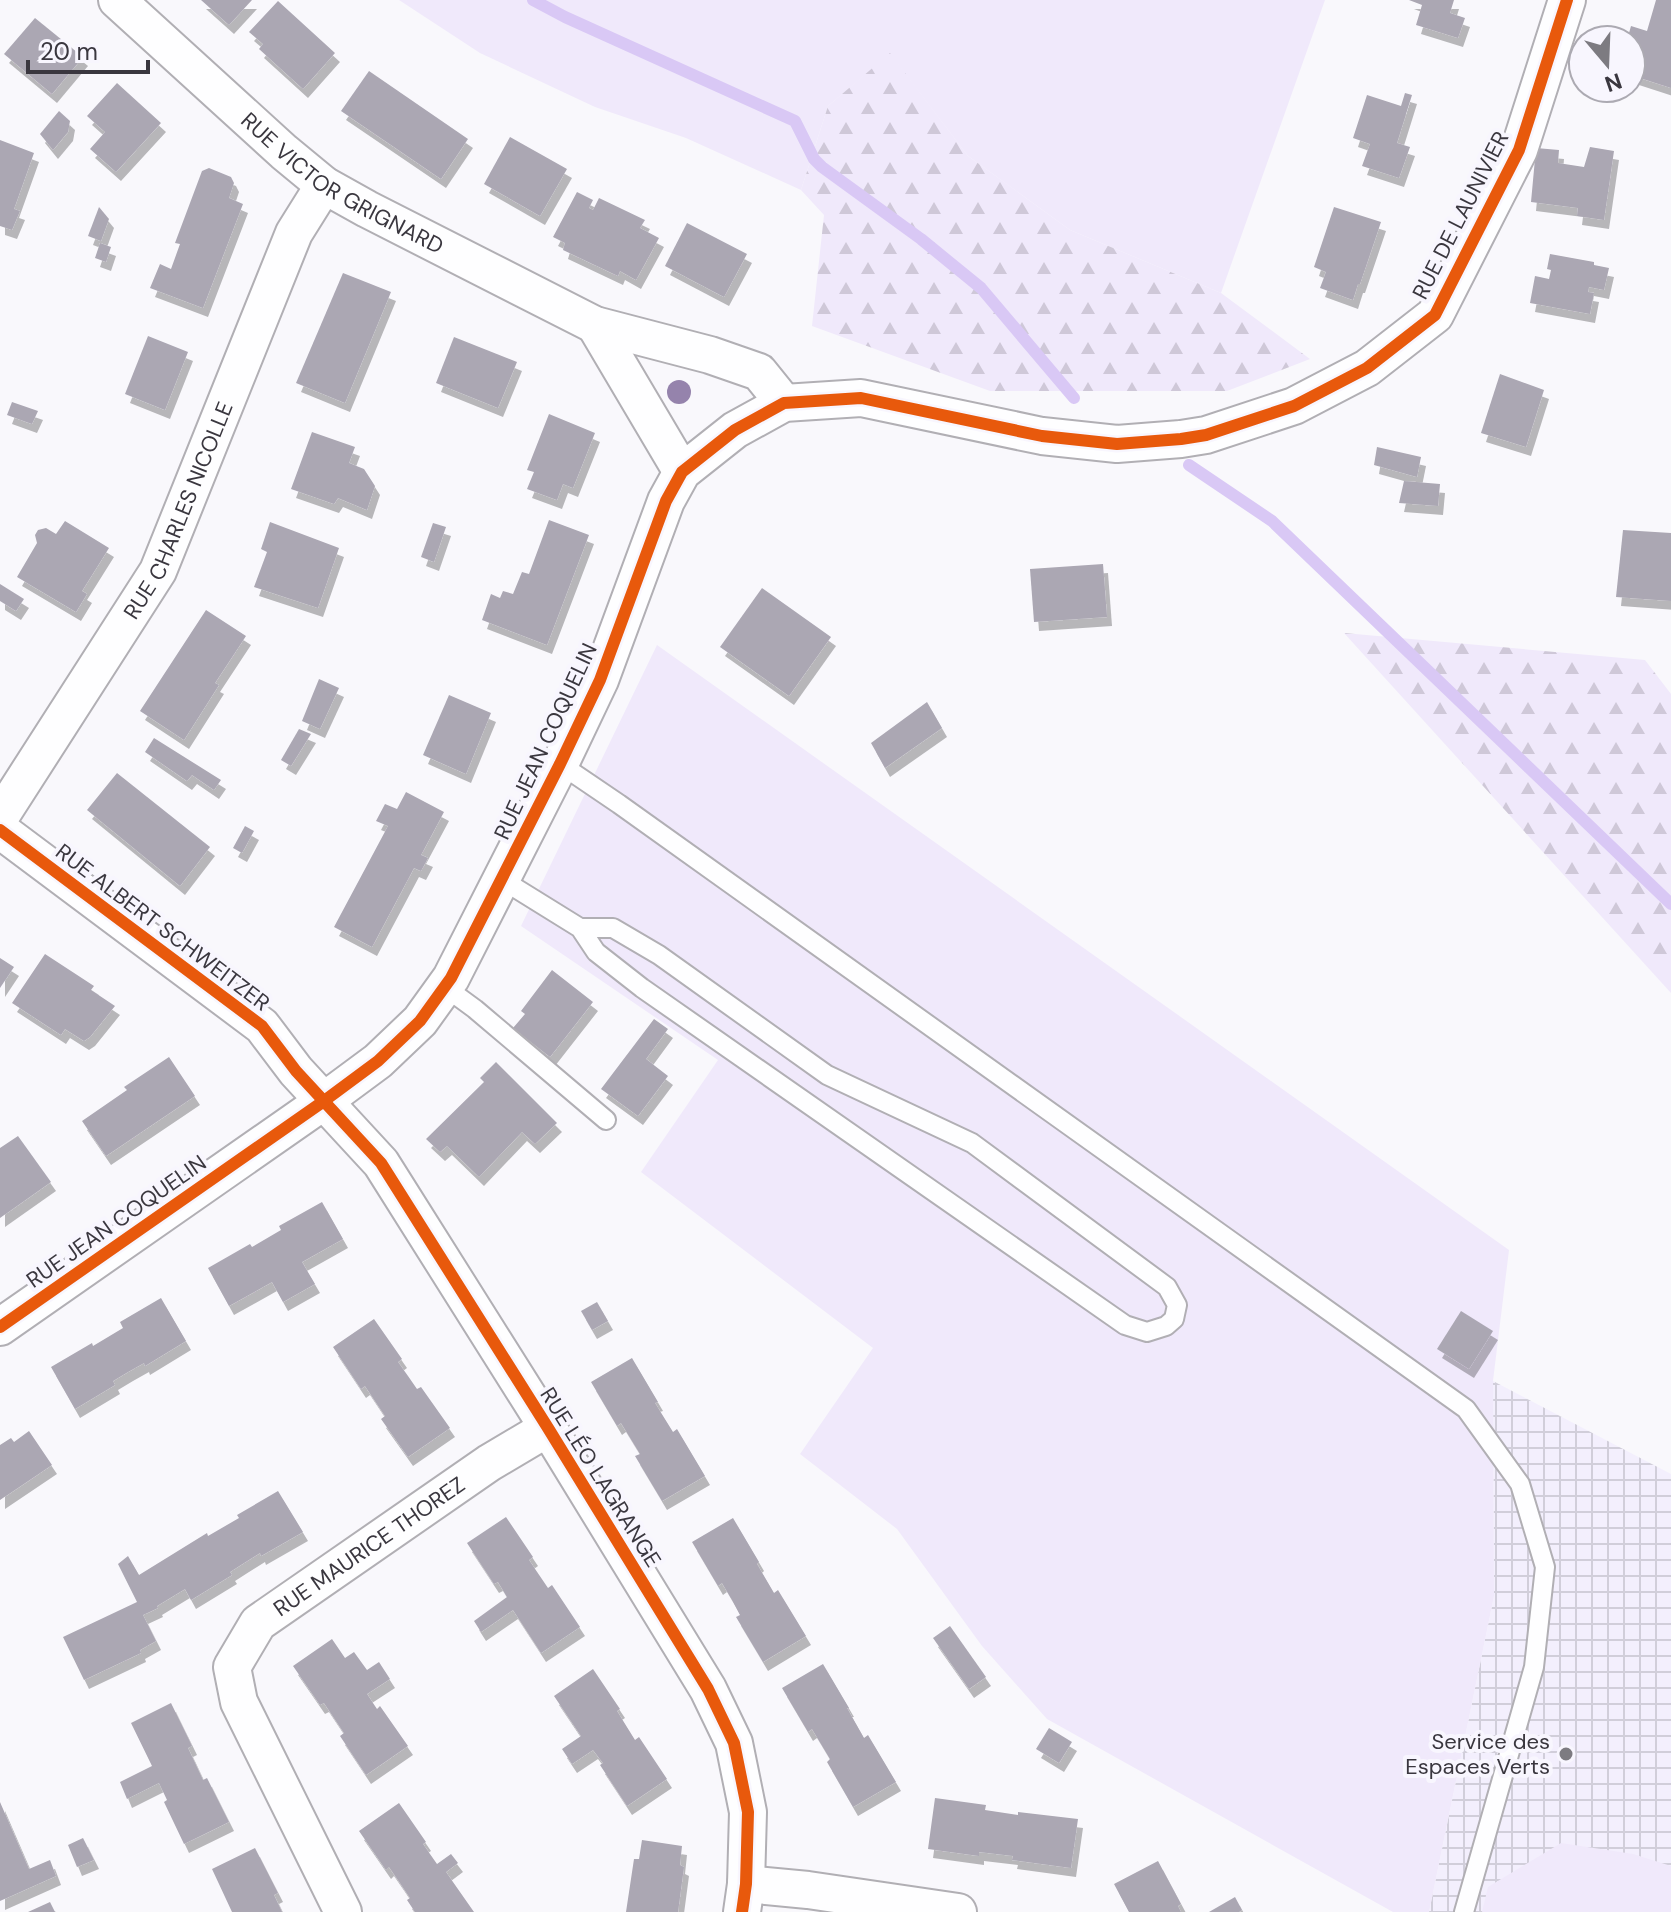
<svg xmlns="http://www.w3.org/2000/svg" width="1671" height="1912" viewBox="0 0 1671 1912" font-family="'DM Sans',sans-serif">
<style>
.industrial{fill:url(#industrial-grid)}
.green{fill:#f0e9fb}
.forest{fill:url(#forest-firs)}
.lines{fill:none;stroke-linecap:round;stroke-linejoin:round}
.stream{stroke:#d9c8f5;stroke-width:12}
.building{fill:#aba7b3;filter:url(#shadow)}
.service-casing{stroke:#b1afb4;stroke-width:22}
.minor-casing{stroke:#b1afb4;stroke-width:40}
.service{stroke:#fefeff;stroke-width:18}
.minor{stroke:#fefeff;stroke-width:36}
.cycleway-casing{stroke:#f8f6fe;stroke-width:17}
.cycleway{stroke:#e8590c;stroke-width:12}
.tree{fill:#9583ac}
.poi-dot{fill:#7d7b81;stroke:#f8f6fe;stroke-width:3}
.labels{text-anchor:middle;stroke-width:8;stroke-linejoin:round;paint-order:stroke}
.street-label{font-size:22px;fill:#3a373f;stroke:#f8f6fe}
.poi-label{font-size:22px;fill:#3a373f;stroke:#f8f6fe;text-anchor:end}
</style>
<defs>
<pattern id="industrial-grid" width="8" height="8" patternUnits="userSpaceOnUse" patternTransform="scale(2)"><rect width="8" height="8" fill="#f3effd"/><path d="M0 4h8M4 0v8" fill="none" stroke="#d1ceda"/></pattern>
<pattern id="forest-firs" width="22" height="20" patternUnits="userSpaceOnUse" patternTransform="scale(2)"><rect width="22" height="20" fill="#f0e9fb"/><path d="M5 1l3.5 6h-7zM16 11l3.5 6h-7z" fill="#cfc8d8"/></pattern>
<filter id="shadow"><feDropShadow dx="5" dy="9" stdDeviation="0" flood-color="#0004"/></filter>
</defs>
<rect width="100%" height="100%" fill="#f9f8fc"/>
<!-- industrial -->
<polygon class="industrial" points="1493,1381 1671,1474 1671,1912 1429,1912 1494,1596"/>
<!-- green -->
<g class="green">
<polygon points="399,0 1325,0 1221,293 1070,230 968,156 890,54 828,106 801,190 686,138 595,107 480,53"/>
<polygon points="657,645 1509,1250 1493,1381 1494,1596 1429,1912 1393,1912 1047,1719 982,1646 897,1529 800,1454 873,1348 641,1172 718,1060 521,926"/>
<polygon points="1561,1843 1633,1854 1671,1866 1671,1912 1482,1912 1488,1887"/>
</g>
<!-- forest -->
<g class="forest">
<polygon points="890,53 968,156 1011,187 1070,230 1221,293 1310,359 1227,391 990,391 812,326 824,215 801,190 828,106"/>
<polygon points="1344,633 1645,660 1671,694 1671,993"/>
</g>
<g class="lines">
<!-- stream -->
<g class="stream">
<polyline points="533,0 565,17 795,121 814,159 822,167 921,239 981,288 1074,398"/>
<polyline points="1189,465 1272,521 1671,904"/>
</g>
</g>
<!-- building -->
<g class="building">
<polygon points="201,0 252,0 229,25"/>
<polygon points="1409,0 1454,0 1450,13 1465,18 1458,38 1416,25 1422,5"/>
<polygon points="1656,0 1671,0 1671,88 1634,76 1641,54 1631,51 1631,40 1627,40 1631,26 1647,31"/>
<polygon points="278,1 335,53 303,89 259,49 263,44 249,32"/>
<polygon points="35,18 83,57 52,94 4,54"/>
<polygon points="369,71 468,139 441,179 341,111"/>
<polygon points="117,83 161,123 116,172 90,149 105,132 87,116"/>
<polygon points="1405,93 1412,95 1397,143 1410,147 1399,178 1362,166 1370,144 1353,138 1367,95 1401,106"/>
<polygon points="59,111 70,121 68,132 53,150 40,134"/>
<polygon points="510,137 567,169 540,216 484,184"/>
<polygon points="0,140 34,153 14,209 20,211 12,230 0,226"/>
<polygon points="1590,147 1614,151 1604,220 1577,216 1578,208 1531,202 1536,148 1559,150 1558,163 1584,167"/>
<polygon points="209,168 231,177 234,183 229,198 243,204 203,308 150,288 160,264 171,269 180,244 175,243 202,171"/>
<polygon points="577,192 593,200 589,208 593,210 599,198 645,220 640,228 659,238 636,280 620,271 618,276 563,250 565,243 553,237"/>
<polygon points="99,207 109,219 101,241 88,236"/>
<polygon points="1334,207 1381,222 1360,284 1358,284 1353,300 1320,288 1326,272 1314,267"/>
<polygon points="687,223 747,254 724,297 665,266"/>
<polygon points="100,243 111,247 106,262 95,258"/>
<polygon points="1550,254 1594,262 1594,265 1609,268 1604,290 1589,287 1588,292 1594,293 1590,314 1530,303 1535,276 1549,279 1551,270 1547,269"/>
<polygon points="343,273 391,292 345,403 296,383"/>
<polygon points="148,336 188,352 165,410 125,394"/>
<polygon points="454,337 517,362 498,408 436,383"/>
<polygon points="1500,374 1544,390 1526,447 1481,433"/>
<polygon points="12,402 38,411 32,424 7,415"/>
<polygon points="549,414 595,433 573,488 563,484 557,500 527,489 534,472 527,470"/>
<polygon points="312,432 355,447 349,463 364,469 375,486 367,510 338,498 334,504 291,489"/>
<polygon points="1377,447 1421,457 1417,477 1374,465"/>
<polygon points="1404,481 1440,484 1438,506 1399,503"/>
<polygon points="549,520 589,535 547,645 482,620 491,594 500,598 503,591 513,594 522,572 529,574"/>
<polygon points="65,521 109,548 82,591 87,594 76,612 17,577 37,543 35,535 38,530 46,528 56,534"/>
<polygon points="270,522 339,548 318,608 254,587 267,552 261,549"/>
<polygon points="433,523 446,527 434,562 421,557"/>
<polygon points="1623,530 1671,533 1671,601 1616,597"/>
<polygon points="1103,564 1107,617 1034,622 1030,569"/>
<polygon points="0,584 24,599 16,611 0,601"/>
<polygon points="762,588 831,637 789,696 720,647"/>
<polygon points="206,610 246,636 215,683 219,685 184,740 140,711"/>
<polygon points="319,679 339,688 320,729 302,721"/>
<polygon points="449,695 491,713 466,774 423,755"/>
<polygon points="927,702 942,728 885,768 871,743"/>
<polygon points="299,729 311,734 291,766 281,760"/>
<polygon points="154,738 221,780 214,790 192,775 187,781 145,752"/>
<polygon points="117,773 210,847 180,886 87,810"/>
<polygon points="406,792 444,812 421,855 428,858 421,871 414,868 372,947 334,927 388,826 376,821 385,804 397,809"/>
<polygon points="245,826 254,831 242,853 233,848"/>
<polygon points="45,954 94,986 91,990 115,1006 90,1037 84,1041 65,1029 61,1035 12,1003"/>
<polygon points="0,958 14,967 0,988"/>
<polygon points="552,970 593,1002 550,1057 513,1028 525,1014 521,1011"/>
<polygon points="654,1019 668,1029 646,1059 668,1076 638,1116 601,1089"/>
<polygon points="169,1057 195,1096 106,1156 82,1121 127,1090 124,1087"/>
<polygon points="496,1062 557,1123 535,1144 522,1132 479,1177 447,1146 440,1152 426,1139 484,1082 480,1078"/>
<polygon points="18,1136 51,1182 0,1218 0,1148"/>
<polygon points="322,1202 343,1239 302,1262 315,1284 283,1302 272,1282 229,1306 208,1268 250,1244 252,1247 281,1230 279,1226"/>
<polygon points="161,1298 186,1341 145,1366 144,1363 128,1372 113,1381 115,1385 75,1409 51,1367 92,1343 93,1346 123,1328 120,1322"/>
<polygon points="597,1302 608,1321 592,1330 581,1311"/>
<polygon points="1461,1311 1493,1331 1469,1369 1437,1349"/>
<polygon points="374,1319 402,1359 398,1362 408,1376 417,1389 421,1387 450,1428 408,1457 381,1419 385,1416 365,1386 361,1389 333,1347"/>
<polygon points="632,1358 658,1402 655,1403 673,1432 677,1429 705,1476 662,1501 635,1456 640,1454 621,1423 617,1426 591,1382"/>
<polygon points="29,1431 52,1465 0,1500 0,1445 11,1438 14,1442"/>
<polygon points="278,1491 303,1532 261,1556 260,1553 244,1563 230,1572 232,1575 191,1600 185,1589 157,1606 158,1608 143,1615 156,1641 140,1650 141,1653 84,1680 63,1637 137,1602 118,1564 128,1556 139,1575 207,1533 208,1536 239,1518 237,1515"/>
<polygon points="506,1517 533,1557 529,1560 548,1588 552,1585 580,1627 541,1653 513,1610 481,1632 474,1621 507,1597 498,1582 494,1584 467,1543"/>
<polygon points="733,1518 759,1562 757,1564 774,1593 778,1590 806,1636 763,1662 736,1617 740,1615 732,1600 722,1583 718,1586 692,1542"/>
<polygon points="950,1626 986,1677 969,1689 933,1638"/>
<polygon points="332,1639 345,1658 354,1652 367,1670 379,1662 390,1679 367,1694 377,1709 380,1706 408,1746 366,1775 340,1736 344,1733 324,1703 320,1705 293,1666"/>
<polygon points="823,1664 849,1708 847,1708 864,1738 868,1735 896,1782 853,1807 827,1762 830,1759 812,1729 808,1732 782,1688"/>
<polygon points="593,1669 620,1709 617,1711 635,1740 639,1737 667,1779 627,1806 600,1765 603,1763 593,1750 572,1764 562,1749 581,1736 554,1696"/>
<polygon points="171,1703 192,1746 188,1748 196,1765 203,1780 207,1778 229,1822 184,1844 164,1802 167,1800 159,1783 127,1799 120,1782 152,1766 131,1723"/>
<polygon points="1049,1728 1072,1742 1059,1763 1036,1749"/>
<polygon points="935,1798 986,1805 985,1810 1018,1815 1018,1812 1078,1819 1071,1868 1012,1860 1013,1856 979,1852 979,1856 928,1849"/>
<polygon points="0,1802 29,1869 50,1860 56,1876 0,1901"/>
<polygon points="399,1803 426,1842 423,1844 437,1864 451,1854 458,1863 446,1872 474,1912 415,1912 407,1900 410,1898 400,1883 389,1867 386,1870 359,1831"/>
<polygon points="83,1838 94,1860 77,1867 68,1845"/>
<polygon points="642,1840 682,1846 680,1865 684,1867 678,1912 626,1912 634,1859 639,1859"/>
<polygon points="255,1848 278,1893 274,1895 282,1912 232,1912 212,1869"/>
<polygon points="1158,1861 1181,1904 1178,1906 1181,1912 1129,1912 1114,1884"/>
<polygon points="1235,1897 1242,1910 1239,1912 1209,1912"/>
<polygon points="50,1902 55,1912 28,1912"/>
</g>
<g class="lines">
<!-- service casing -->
<g class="service-casing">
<g id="service">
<polyline points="560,764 619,804 1466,1409 1520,1484 1545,1567 1534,1667 1464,1912"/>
<polyline points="501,879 580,928 596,952 642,988 1125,1325 1147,1332 1166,1326 1174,1319 1177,1305 1167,1287 972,1143 827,1075 659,955 613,928 580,928"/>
<polyline points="445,987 475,1009 606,1120"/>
</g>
</g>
<!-- minor casing -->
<g class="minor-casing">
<g id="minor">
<path id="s1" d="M117,0L284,152L324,185L367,209L595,325L710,355L759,372L784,403"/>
<polyline points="595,325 682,472"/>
<path id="s2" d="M0,817L158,571L294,233L324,185"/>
<polyline points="0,830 262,1026 296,1071 381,1163 548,1428 708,1689 734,1743 748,1812 746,1884 742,1912"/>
<polyline points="0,1327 324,1101 378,1061 420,1021 451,978 560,764 600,680 666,501 682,472 735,430 784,403 861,398 1042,436 1117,444 1181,439 1206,435 1294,406 1367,368 1435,315 1519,150 1567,0"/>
<polyline points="746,1884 808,1890 958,1912"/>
<path id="s3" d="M343,1912L239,1702L232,1667L258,1623L489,1463L548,1428"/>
</g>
</g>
<!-- service -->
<use href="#service" class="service"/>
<!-- minor -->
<use href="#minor" class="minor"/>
<!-- cycleway casing -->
<g class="cycleway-casing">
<g id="cycleway">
<polyline points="0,830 262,1026 296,1071 381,1163 548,1428 708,1689 734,1743 748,1812 746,1884 742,1912"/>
<polyline points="0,1327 324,1101 378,1061 420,1021 451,978 560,764 600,680 666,501 682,472 735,430 784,403 861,398 1042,436 1117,444 1181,439 1206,435 1294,406 1367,368 1435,315 1519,150 1567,0"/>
</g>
</g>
<!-- cycleway -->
<use href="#cycleway" class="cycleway"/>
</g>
<!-- trees -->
<circle class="tree" cx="679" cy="392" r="12"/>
<!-- markers -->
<circle class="poi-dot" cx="1566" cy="1754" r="8"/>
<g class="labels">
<!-- street labels -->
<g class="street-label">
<text dy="8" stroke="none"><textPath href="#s1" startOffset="292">RUE VICTOR GRIGNARD</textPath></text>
<text transform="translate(1460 215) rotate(-63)" y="8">RUE DE LAUNIVIER</text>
<text dy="8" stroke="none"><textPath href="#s2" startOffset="356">RUE CHARLES NICOLLE</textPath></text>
<text transform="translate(545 741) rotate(-65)" y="8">RUE JEAN COQUELIN</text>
<text transform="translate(163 927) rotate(37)" y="8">RUE ALBERT SCHWEITZER</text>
<text transform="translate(116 1221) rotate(-35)" y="8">RUE JEAN COQUELIN</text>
<text transform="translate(601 1477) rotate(58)" y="8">RUE LÉO LAGRANGE</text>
<text dy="8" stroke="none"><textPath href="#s3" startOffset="456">RUE MAURICE THOREZ</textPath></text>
</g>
<!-- poi labels -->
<g class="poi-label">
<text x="1550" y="1749">Service des<tspan x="1550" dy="25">Espaces Verts</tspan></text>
</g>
</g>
<!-- north arrow -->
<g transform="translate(1607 64) rotate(161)"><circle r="38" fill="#f8f6fe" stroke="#acaab2" stroke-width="2"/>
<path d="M0-6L14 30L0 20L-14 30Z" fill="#7d7b81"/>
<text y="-12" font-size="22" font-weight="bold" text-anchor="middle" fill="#3a373f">N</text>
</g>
<!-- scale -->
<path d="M28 60v12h120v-12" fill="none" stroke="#3a373f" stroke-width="4"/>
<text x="40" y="60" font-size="24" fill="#3a373f" stroke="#f8f6fe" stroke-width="6" paint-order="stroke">20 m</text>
</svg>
